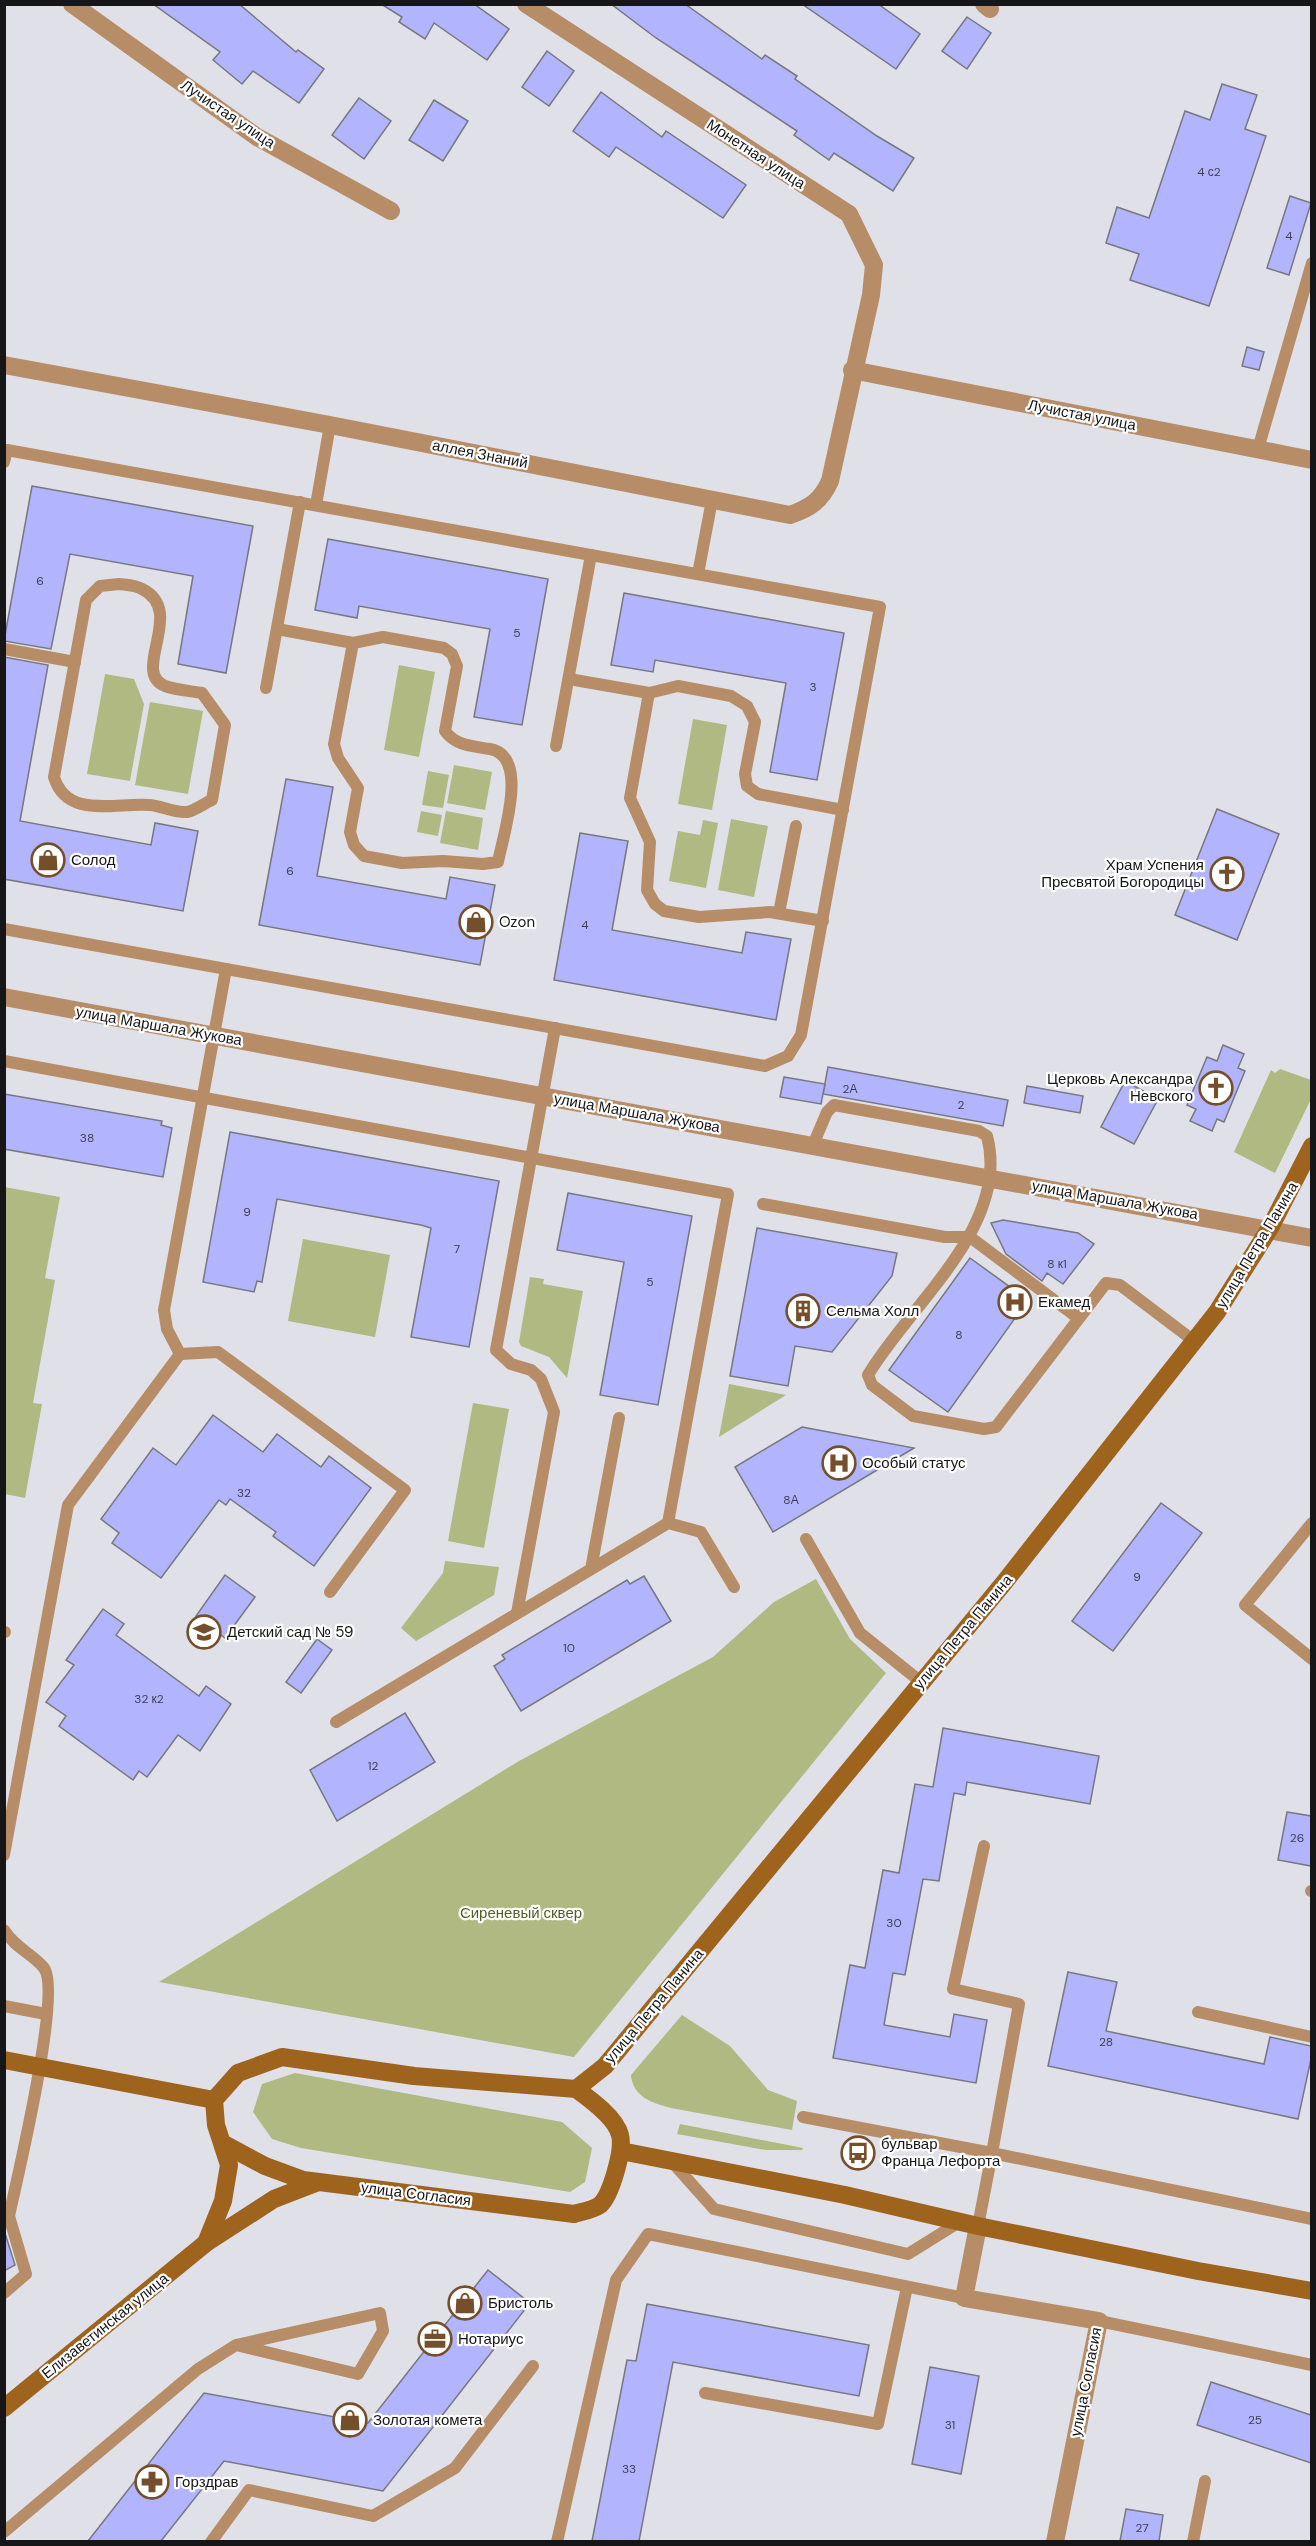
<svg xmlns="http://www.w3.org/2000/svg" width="1316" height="2546" viewBox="0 0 1316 2546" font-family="'DM Sans',sans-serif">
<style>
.green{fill:#afb981}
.building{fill:#b2b5fe;stroke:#77777f;stroke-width:1.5}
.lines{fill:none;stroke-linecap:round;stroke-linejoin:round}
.lane{stroke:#b68d66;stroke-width:12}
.street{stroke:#b68d66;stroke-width:18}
.secondary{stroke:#9e631d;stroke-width:18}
.labels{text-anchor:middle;stroke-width:4.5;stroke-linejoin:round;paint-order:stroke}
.number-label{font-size:12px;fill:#3d3e52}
.street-label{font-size:15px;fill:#161619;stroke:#fff}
.poi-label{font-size:15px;fill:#161619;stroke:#fff;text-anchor:start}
.park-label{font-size:15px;fill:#555d24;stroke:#fff}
</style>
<rect width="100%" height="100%" fill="#e0e0e9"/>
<!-- green -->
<g class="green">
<polygon points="399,665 435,672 419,757 384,750"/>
<polygon points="105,674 134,679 144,704 130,781 87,774"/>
<polygon points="150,702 203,711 188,794 135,785"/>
<polygon points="693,719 727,725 712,810 678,804"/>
<polygon points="454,765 492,772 485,810 447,803"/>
<polygon points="428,771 449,775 443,808 422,805"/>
<polygon points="421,811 442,815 438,836 417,832"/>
<polygon points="446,811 483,818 478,850 440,843"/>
<polygon points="731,819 768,826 754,897 718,890"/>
<polygon points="703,820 718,823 706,888 669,881 678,831 700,835"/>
<polygon points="1280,1069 1311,1080 1311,1099 1275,1173 1234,1152 1271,1070 1275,1073"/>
<polygon points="4,1187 60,1197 45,1278 55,1280 33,1403 42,1404 25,1498 5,1494"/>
<polygon points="303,1239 390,1255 375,1337 288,1321"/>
<polygon points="530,1277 544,1279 543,1284 583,1291 567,1378 549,1357 521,1346 519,1342"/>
<polygon points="729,1384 786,1395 719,1437"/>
<polygon points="473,1403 509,1409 484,1548 448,1541"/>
<polygon points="445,1561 499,1567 494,1595 416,1641 401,1628 443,1573"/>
<polygon points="816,1579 850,1639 886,1673 574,2057 159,1982 519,1761 713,1657 774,1602"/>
<path d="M682,2015L730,2046L768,2090L797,2101L792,2130L671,2108C652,2103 633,2097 631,2075Z"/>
<polygon points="295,2073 562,2122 592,2148 585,2182 570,2192 301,2148 272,2139 253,2112 262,2084"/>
<polygon points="680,2124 803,2148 802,2150 766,2150 677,2134"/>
</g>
<!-- building -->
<g class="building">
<polygon points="153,4 239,4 296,52 298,50 324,69 299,103 253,71 242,84 213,60 220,52"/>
<polygon points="381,4 474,4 509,29 487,60 434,23 425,39 399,22 402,17"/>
<polygon points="611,4 685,4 762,59 765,55 797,76 795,79 877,136 914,158 893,191 834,153 829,160 794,135 797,131 656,38"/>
<polygon points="802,4 878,4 920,34 896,69"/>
<polygon points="967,17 991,33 967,69 942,51"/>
<polygon points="547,51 574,71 549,106 522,87"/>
<polygon points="1222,84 1257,95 1245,129 1266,136 1209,306 1130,280 1139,254 1106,243 1117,207 1149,218 1185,111 1210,120"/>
<polygon points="601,92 662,137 666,131 746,185 723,218 616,147 609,157 573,131"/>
<polygon points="359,98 391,121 364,159 332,135"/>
<polygon points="434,100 468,121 443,161 409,140"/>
<polygon points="1290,196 1311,203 1289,275 1267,268"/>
<polygon points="1247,347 1264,352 1259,370 1242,366"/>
<polygon points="32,486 253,526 226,673 178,664 193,576 70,554 51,649 4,641"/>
<polygon points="328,539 548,579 522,725 474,717 490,629 359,606 357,618 315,610"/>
<polygon points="624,593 844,633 817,780 770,772 786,683 655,660 653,672 611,665"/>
<polygon points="4,657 48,665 20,821 151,845 155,823 198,831 183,911 4,879"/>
<polygon points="286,779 333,787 317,876 446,899 450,877 495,885 480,965 259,925"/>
<polygon points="1217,809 1279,834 1237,940 1175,915"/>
<polygon points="580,833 628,841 612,930 742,953 746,932 791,939 776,1020 554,980"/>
<polygon points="1223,1045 1244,1054 1238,1068 1245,1071 1224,1122 1217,1119 1212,1131 1190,1121 1196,1109 1187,1105 1207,1057 1217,1061"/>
<polygon points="828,1067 1008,1100 1003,1126 823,1094"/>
<polygon points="784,1077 825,1084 821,1104 780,1097"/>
<polygon points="1125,1081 1158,1099 1134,1144 1101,1127"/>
<polygon points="1027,1086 1083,1096 1080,1113 1024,1103"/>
<polygon points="4,1094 162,1121 161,1125 172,1128 163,1177 4,1149"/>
<polygon points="230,1132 499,1181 469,1347 411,1337 431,1228 421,1225 277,1199 262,1282 257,1281 254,1292 203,1282"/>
<polygon points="568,1193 692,1216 658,1405 600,1395 624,1262 557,1250"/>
<polygon points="1003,1220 1078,1233 1094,1244 1063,1284 1047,1273 1042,1281 1006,1254 991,1223"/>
<polygon points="757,1228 897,1253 892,1276 832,1352 795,1346 788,1386 730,1376"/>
<polygon points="970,1258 1028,1300 948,1412 889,1370"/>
<polygon points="213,1415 263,1452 277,1434 321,1467 329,1456 371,1488 314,1566 273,1536 276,1532 230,1499 226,1505 219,1500 161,1578 112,1543 119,1533 101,1519 153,1448 176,1465"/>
<polygon points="802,1427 914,1448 773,1532 735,1467"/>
<polygon points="1161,1503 1202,1533 1113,1651 1072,1621"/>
<polygon points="225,1575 255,1597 225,1638 196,1616"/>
<polygon points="644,1576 671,1621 521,1711 494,1666 505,1659 502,1655 627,1580 630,1584"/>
<polygon points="103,1609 124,1624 116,1635 199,1696 206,1686 231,1704 200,1751 178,1735 147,1777 139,1771 133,1780 59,1726 66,1716 46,1702 74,1665 66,1660"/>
<polygon points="317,1639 332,1650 301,1693 286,1682"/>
<polygon points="405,1713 435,1762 337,1821 310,1770"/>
<polygon points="943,1728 1099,1756 1090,1804 967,1782 965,1795 954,1793 939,1881 923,1879 905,1975 893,1973 884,2025 950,2037 954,2014 987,2020 976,2083 833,2058 850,1965 865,1968 883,1870 899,1873 915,1784 933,1787"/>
<polygon points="1287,1812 1311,1816 1311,1866 1278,1860"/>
<polygon points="1068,1972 1117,1982 1106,2031 1264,2064 1270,2037 1311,2046 1311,2059 1298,2119 1048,2066"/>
<polygon points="4,2230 15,2265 4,2271"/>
<polygon points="488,2270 530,2303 383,2491 224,2461 161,2541 88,2541 204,2393 368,2423"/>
<polygon points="647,2304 869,2345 859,2396 673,2362 639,2541 592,2541 627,2360 636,2361"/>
<polygon points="930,2367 979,2376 961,2474 912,2464"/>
<polygon points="1211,2382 1311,2415 1311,2463 1197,2425"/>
<polygon points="1126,2509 1163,2515 1159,2541 1120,2541"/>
</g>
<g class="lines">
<!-- lane -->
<g class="lane">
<polyline points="1258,449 1312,263"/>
<polyline points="4,462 7,450 880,607 801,1035 788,1056 765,1066 4,929"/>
<polyline points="316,505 330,425"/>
<polyline points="698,574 712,500"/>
<path d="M119,584C126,585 135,585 142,589C187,611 130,672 165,686C176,690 191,691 202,693L225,725L212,800C205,803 194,811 187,812C175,813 162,806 150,805C117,802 67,820 54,777L86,600L100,586Z"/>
<path d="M277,629L353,643L383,637L444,648L452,654L457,666L445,731C456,746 472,746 490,749C530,756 503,835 498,862L483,864L443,861L402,863L364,856L354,845L350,832L358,788L338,758L334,744L353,643"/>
<polyline points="4,649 75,662"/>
<polyline points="569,679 649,693 678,686 731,696 747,706 755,722 745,774 747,786 758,794 843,810"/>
<polyline points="266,688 300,502"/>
<polyline points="649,693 630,798 650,842 647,890 655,904 664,911 699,917 770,912 823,921"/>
<polyline points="556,746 591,555"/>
<polyline points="779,913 796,826"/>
<polyline points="4,1061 728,1194 668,1523"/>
<path d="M813,1145L827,1112L834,1105L979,1131L987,1136C1011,1226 909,1305 868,1375L872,1385L913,1416L984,1429L996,1427L1106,1283L1120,1285L1194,1341"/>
<polyline points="763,1204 945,1237 970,1237 1078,1318"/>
<polyline points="180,1354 218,1352 405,1490 330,1592"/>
<polyline points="180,1354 167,1329 164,1310 226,969"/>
<polyline points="1312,1523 1245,1605 1312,1659"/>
<polyline points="806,1539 860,1633 921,1682"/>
<polyline points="591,1569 619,1418"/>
<polyline points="517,1613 554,1412 541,1379 531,1370 511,1364 496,1350 555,1028"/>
<polyline points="4,1632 5,1632"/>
<polyline points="336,1722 668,1523 701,1532 734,1587"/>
<polyline points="4,1855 68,1505 180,1354"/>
<polyline points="1311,1891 1312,1891"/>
<path d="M4,1930C16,1949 32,1953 44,1968C62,1992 17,2179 9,2216L4,2220"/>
<polyline points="4,2006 46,2014"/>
<polyline points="1198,2012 1312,2037"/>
<polyline points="803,2117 992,2153 1019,2004 953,1989 984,1846"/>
<polyline points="673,2163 714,2209 908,2254 961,2221"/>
<polyline points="978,2226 992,2153 1312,2219"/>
<polyline points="4,2293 26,2274 9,2216"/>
<polyline points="1099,2321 1312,2365"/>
<polyline points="705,2393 878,2424 907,2287"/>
<polyline points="4,2532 198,2369 236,2345 380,2313 383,2331 358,2374 236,2345"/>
<polyline points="211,2542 249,2490 373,2516 455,2468 533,2366"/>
<polyline points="557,2542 616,2280 648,2234 964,2298"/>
<polyline points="1193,2542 1205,2481"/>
</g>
<!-- street -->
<g class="street">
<polyline points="72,4 257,137 391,211"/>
<polyline points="984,4 990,9"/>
<path d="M4,365L330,425L790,515C810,508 821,501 830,481L871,295L874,265L849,214L526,4"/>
<polyline points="852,370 1312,460"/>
<polyline points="4,997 1312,1238"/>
<polyline points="978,2226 964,2298 1099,2321 1055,2542"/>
</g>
<!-- secondary -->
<g class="secondary">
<polyline points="4,2060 214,2100"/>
<polyline points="576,2089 605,2066 1003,1584 1217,1312 1270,1228 1312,1146"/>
<polyline points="621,2151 845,2195 978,2226 1198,2271 1312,2291"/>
<path d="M206,2243L223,2201L229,2165L216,2125L214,2100L238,2073L282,2057L414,2076L576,2089C590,2099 616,2118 620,2135C624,2150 611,2195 600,2205C593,2210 581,2212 574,2214L303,2180L265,2166L224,2144"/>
<polyline points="4,2408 206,2243 274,2199 318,2182"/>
</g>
</g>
<!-- icons -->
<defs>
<g id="shop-ring" transform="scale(1.725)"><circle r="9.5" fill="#fff" stroke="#754f2b" stroke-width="1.5"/><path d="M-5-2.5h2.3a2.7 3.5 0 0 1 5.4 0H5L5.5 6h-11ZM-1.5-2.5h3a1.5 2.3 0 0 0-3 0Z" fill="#754f2b"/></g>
<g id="church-ring" transform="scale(1.725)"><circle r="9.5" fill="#fff" stroke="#754f2b" stroke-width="1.5"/><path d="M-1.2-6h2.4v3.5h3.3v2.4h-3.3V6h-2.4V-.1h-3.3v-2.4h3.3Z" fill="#754f2b"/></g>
<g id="hospital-ring" transform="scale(1.725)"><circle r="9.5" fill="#fff" stroke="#754f2b" stroke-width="1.5"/><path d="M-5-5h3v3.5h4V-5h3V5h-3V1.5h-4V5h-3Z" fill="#754f2b"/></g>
<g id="building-ring" transform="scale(1.725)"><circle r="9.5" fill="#fff" stroke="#754f2b" stroke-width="1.5"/><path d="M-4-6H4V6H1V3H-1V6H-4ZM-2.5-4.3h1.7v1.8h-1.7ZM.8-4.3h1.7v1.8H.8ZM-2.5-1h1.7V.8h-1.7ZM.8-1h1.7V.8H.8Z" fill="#754f2b"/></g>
<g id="school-ring" transform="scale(1.725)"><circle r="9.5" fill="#fff" stroke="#754f2b" stroke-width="1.5"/><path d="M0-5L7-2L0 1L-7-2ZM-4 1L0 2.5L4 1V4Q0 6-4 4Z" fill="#754f2b"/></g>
<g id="bus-ring" transform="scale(1.725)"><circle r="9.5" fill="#fff" stroke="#754f2b" stroke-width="1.5"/><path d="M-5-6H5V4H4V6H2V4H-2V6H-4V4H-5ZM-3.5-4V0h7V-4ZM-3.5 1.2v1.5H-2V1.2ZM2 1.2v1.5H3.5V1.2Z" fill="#754f2b"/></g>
<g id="office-ring" transform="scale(1.725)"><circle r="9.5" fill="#fff" stroke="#754f2b" stroke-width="1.5"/><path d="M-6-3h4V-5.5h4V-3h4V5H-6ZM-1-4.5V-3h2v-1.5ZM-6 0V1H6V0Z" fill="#754f2b"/></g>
<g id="pharmacy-ring" transform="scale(1.725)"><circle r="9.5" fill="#fff" stroke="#754f2b" stroke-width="1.5"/><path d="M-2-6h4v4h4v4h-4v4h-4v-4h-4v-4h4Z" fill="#754f2b"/></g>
</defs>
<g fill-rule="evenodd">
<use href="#shop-ring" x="48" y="860"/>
<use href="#church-ring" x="1227" y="874"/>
<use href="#shop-ring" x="476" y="922"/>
<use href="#church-ring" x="1216" y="1088"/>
<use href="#hospital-ring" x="1015" y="1302"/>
<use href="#building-ring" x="803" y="1311"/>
<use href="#hospital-ring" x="839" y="1463"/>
<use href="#school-ring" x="204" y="1632"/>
<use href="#bus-ring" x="858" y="2153"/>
<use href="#shop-ring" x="465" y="2303"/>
<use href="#office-ring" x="435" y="2339"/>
<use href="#shop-ring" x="350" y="2420"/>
<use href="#pharmacy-ring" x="152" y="2482"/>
</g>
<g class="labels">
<!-- number labels -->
<g class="number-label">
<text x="1209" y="176">4 с2</text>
<text x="1289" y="240">4</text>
<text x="40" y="585">6</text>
<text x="517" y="637">5</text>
<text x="813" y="691">3</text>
<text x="290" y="875">6</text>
<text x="585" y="929">4</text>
<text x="850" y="1093">2А</text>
<text x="961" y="1109">2</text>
<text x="87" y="1142">38</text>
<text x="247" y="1216">9</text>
<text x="457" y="1253">7</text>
<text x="1057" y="1268">8 к1</text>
<text x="650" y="1286">5</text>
<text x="959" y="1339">8</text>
<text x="244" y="1497">32</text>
<text x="791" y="1504">8А</text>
<text x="1137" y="1581">9</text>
<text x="569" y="1652">10</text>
<text x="149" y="1703">32 к2</text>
<text x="373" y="1770">12</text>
<text x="1297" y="1842">26</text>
<text x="894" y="1927">30</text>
<text x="1106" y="2046">28</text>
<text x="1255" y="2424">25</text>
<text x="950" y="2429">31</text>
<text x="629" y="2473">33</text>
<text x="1142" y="2532">27</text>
</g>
<!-- street labels -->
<g class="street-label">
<text transform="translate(228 114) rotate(34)" y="5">Лучистая улица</text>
<text transform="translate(756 154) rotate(33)" y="5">Монетная улица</text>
<text transform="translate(1082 415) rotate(11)" y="5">Лучистая улица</text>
<text transform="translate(480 454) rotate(11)" y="5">аллея Знаний</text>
<text transform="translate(159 1026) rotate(10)" y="5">улица Маршала Жукова</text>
<text transform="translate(637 1113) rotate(10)" y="5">улица Маршала Жукова</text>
<text transform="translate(1115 1200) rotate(10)" y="5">улица Маршала Жукова</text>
<text transform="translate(1257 1245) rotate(-59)" y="5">улица Петра Панина</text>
<text transform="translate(963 1632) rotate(-50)" y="5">улица Петра Панина</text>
<text transform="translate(654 2006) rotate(-50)" y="5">улица Петра Панина</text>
<text transform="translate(416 2194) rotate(7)" y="5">улица Согласия</text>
<text transform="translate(105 2326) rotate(-39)" y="5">Елизаветинская улица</text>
<text transform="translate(1086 2382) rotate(-79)" y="5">улица Согласия</text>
</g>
<!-- poi labels -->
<g class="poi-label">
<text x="71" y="865">Солод</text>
<text x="1204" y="870" text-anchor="end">Храм Успения<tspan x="1204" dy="17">Пресвятой Богородицы</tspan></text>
<text x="499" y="927">Ozon</text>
<text x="1193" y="1084" text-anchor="end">Церковь Александра<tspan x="1193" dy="17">Невского</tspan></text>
<text x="1038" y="1307">Екамед</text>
<text x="826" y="1316">Сельма Холл</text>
<text x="862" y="1468">Особый статус</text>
<text x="227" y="1637">Детский сад № 59</text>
<text x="881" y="2149">бульвар<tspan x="881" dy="17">Франца Лефорта</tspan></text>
<text x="488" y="2308">Бристоль</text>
<text x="458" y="2344">Нотариус</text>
<text x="373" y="2425">Золотая комета</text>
<text x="175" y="2487">Горздрав</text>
</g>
<!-- park labels -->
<g class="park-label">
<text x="521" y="1918">Сиреневый сквер</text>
</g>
</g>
<!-- border -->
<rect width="1316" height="2546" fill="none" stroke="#161619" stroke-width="12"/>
</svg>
